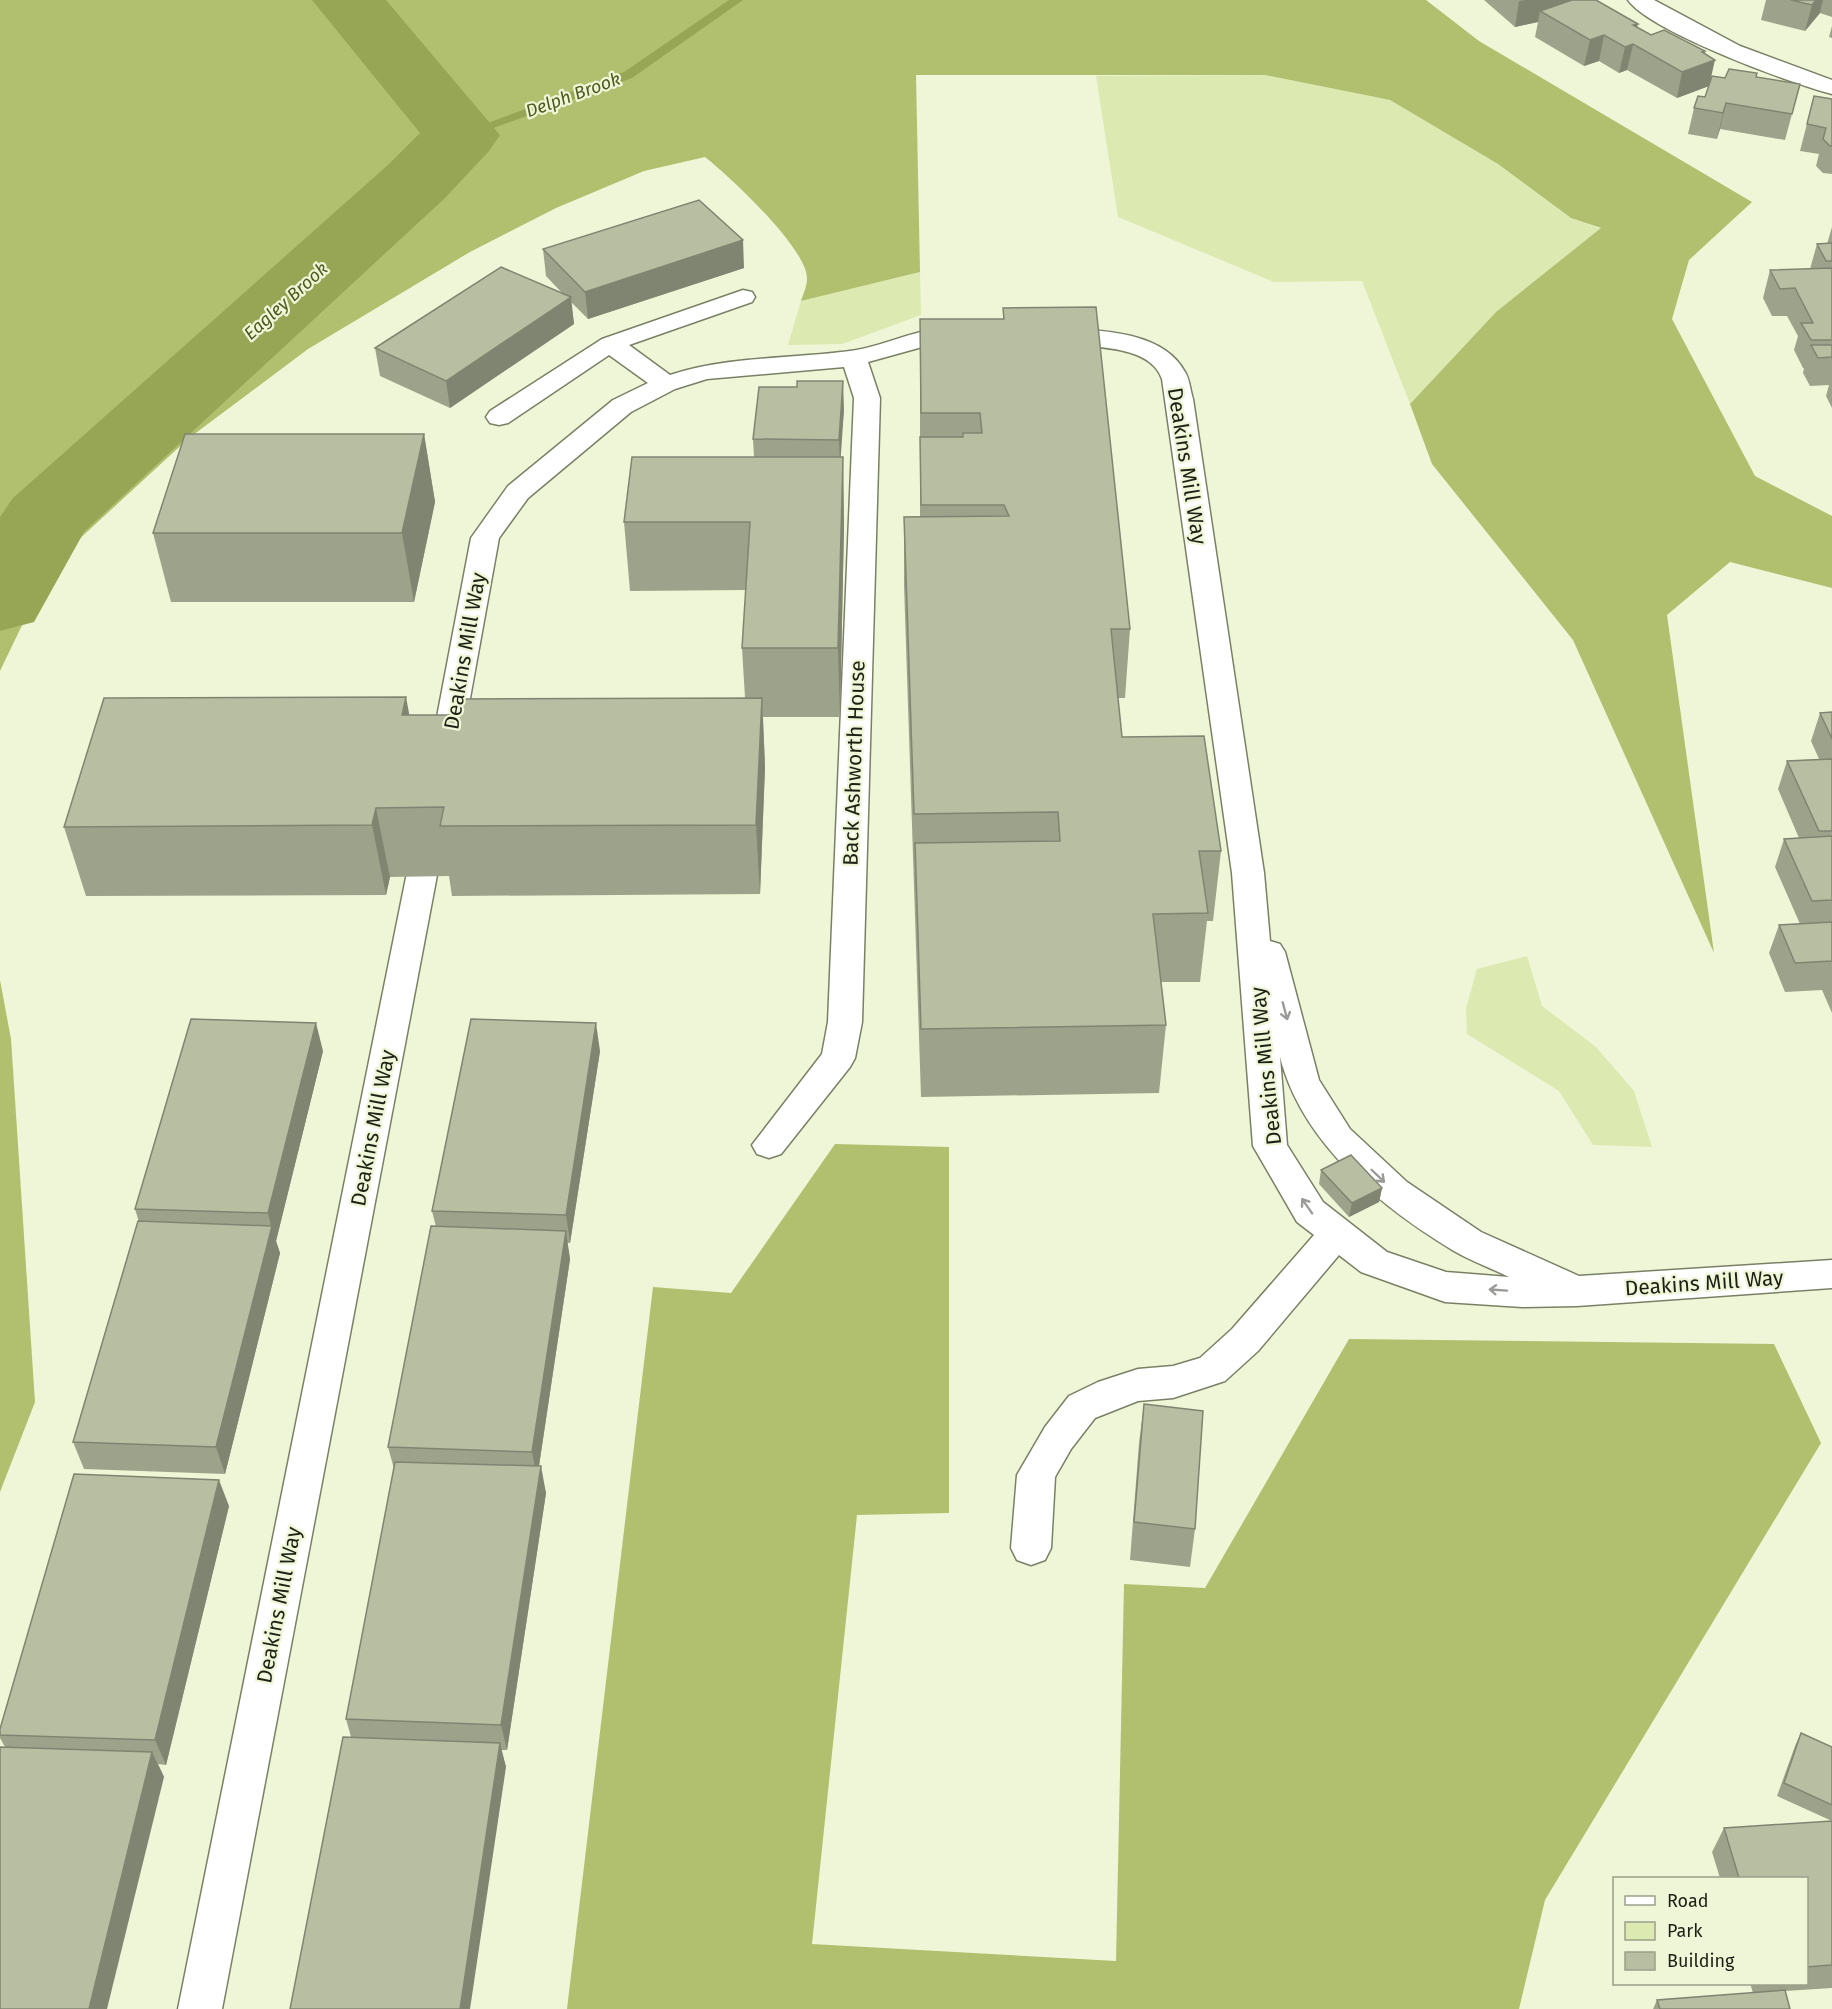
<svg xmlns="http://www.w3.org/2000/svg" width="1832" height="2009" viewBox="0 0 1832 2009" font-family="'Fira Sans',sans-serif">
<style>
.green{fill:#dce9b1}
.forest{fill:#b0c06f}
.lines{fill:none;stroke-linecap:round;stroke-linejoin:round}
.stream{fill:#96a655;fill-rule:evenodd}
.river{fill:#96a655;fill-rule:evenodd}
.minor-casing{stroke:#7a8065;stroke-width:3}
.minor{fill:#fff;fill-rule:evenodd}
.wall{fill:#9da38a}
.shaded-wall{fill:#808571}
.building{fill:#b7bea1;stroke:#808571;stroke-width:1.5}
.oneway{stroke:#9a9b96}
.labels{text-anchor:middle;stroke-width:4.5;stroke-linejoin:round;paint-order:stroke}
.far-water-label{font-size:18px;font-style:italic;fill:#4f591e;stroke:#eef6d7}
.street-label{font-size:21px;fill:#1e2015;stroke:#eef6d7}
</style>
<rect width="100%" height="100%" fill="#eef6d7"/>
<!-- green -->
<g class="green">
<polygon points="1265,75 1390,100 1498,164 1571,218 1601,229 1496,312 1410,404 1362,281 1274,282 1118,217 1096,76"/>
<polygon points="920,272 921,315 842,344 788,345 801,301"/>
<polygon points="1527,956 1542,1006 1596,1047 1634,1091 1652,1147 1593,1145 1559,1091 1467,1034 1466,1008 1477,969"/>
</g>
<!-- forest -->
<g class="forest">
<path d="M0,0H1426L1479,41L1752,202L1689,260L1672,319L1755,476L1832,516V588L1730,562L1667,615L1714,953L1573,640L1432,464L1410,404L1496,312L1601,228L1571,218L1498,164L1390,100L1265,75H916L920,272L801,301C803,295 807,286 807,279C808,249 729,176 705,157L644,171L556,208L470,252L308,349L189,438L51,565L0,671Z"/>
<polygon points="0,980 11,1039 35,1402 0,1492"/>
<polygon points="835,1144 949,1147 949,1513 857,1515 812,1944 1116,1961 1124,1584 1205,1588 1349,1339 1774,1344 1821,1443 1545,1900 1519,2009 567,2009 653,1287 731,1293"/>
</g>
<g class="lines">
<!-- stream -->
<polygon class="stream" points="729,0 743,0 632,78 466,138 462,139 456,135 624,72"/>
<!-- river -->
<polygon class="river" points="312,0 386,0 500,135 489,151 445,198 84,532 34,622 0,631 0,517 13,498 389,164 420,133"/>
<!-- minor casing -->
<g class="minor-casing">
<g id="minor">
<path d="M1628,0H1654L1740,46L1832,80V94C1792,84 1649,31 1628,0Z"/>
<path d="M743,290L752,292L755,297L752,302L629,345L670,375C728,356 790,359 850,351C890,346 930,320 971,330L975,335L971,340L933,344L868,362L880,398L862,1022L855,1058L850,1067L781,1154L769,1158L757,1154L752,1145L822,1054L828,1022L854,398L844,367L707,379L675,389L631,412L528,498L499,538L459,759L455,766L444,769L433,766L429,759L471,538L508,486L613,400L648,383L609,355L508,423L499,425L490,423L486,417L490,411L602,339Z"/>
<path d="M1056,328C1096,330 1163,330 1185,372C1190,380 1190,390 1193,399L1264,873L1270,941L1280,944L1285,952L1319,1080L1350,1129L1407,1182L1481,1232L1579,1276L1832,1260V1288L1577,1306L1522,1307L1445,1302L1361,1272L1339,1255L1258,1351L1225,1381L1173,1398L1138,1401L1095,1418L1071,1449L1055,1477L1051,1548L1045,1560L1031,1565L1017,1560L1011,1548L1017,1475L1045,1427L1069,1396L1098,1382L1138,1369L1173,1366L1200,1358L1232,1329L1314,1235L1297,1222L1253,1146L1232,873L1162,379C1149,340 1077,349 1047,341L1043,336L1047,331ZM1280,1057C1302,1143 1381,1207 1454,1251C1471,1261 1491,1268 1509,1277L1446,1272L1387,1252L1323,1202L1287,1145Z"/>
<polygon points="430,822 441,825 445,833 222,2009 178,2009 415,833 419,825"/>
</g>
</g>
<!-- minor -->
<use href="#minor" class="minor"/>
</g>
<!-- wall -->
<g class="wall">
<polygon points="1484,0 1596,0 1637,27 1651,35 1705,51 1705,54 1711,80 1756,77 1800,84 1785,140 1720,129 1717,139 1688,134 1694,108 1705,97 1709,86 1677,98 1627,70 1619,73 1599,61 1584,66 1535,37 1538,22 1515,27"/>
<polygon points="1766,0 1832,0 1832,17 1820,13 1805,31 1761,20"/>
<polygon points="1832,26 1832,38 1829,37"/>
<polygon points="1814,96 1832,99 1832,174 1823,173 1816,166 1819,154 1800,151"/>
<polygon points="1832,227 1832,408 1826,396 1829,385 1810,386 1803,373 1804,368 1803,368 1794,350 1798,336 1787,316 1772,316 1763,298 1770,270 1810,269 1817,244 1827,244"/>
<polygon points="543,249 744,268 588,319 571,302 574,324 450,408 380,376 375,348 563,294 546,276"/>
<polygon points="1003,308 1130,629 1125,698 1118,698 1122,737 1221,851 1213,921 1207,921 1200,982 1161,982 1166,1025 1159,1093 921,1097 904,585 904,517 920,516 920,319 1003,319"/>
<polygon points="844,409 840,457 843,457 844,525 840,717 763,717 765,767 760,894 452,896 449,876 390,877 386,895 86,896 64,827 410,715 460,715 745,698 742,648 746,590 630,591 624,522 754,457 753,439"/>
<polygon points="424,434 435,502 414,602 171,602 153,533"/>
<polygon points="1832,712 1832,1013 1822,990 1785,992 1769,953 1779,925 1800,924 1775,867 1784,839 1799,838 1778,789 1787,761 1819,759 1811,741 1820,713"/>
<polygon points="323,1051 276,1241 280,1253 225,1474 84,1469 73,1442 139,1222 135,1209"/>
<polygon points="600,1051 570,1243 567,1243 570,1259 539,1466 546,1493 507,1750 501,1750 506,1767 351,1737 346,1719 394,1469 388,1447 436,1227 432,1211"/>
<polygon points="1321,1170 1382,1188 1379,1202 1349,1217 1319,1184"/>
<polygon points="1144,1404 1195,1529 1190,1567 1130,1560 1139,1443"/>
<polygon points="229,1506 166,1765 158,1764 164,1777 5,1747 0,1738 0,1729"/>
<polygon points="1801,1733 1832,1747 1832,1821 1777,1796 1795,1746"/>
<polygon points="1832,1821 1832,1988 1785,1991 1790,2009 1653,2009 1657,2000 1753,1993 1750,1983 1806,1983 1806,1878 1720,1878 1712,1852 1724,1828"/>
</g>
<!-- shaded-wall -->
<g class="shaded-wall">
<polygon points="1525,0 1576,0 1540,11 1538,22 1515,27 1519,1"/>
<polygon points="1816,0 1823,0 1820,13 1805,31 1812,5"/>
<polygon points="1638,24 1627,70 1619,73 1625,47 1633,25"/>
<polygon points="1604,35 1599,61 1584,66 1590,40"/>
<polygon points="1705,51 1702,65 1715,60 1709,86 1677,98 1682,72 1702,52"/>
<polygon points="1726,103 1720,129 1717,139 1723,113"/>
<polygon points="743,240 744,268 588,319 585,292"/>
<polygon points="571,297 574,324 450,408 446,381"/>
<polygon points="843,381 844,409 840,468 839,440"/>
<polygon points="424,434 435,502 414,602 402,533"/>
<polygon points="843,457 844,525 840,717 838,648"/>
<polygon points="406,697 419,766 402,715"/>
<polygon points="762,698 765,767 760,894 756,825"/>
<polygon points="376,808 390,877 386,895 372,825"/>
<polygon points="316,1023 323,1051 276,1241 280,1253 225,1474 216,1447 271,1226 268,1213"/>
<polygon points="596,1023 600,1051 570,1243 566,1215"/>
<polygon points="1382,1188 1379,1202 1349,1217 1352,1203"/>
<polygon points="566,1231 570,1259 537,1479 532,1452"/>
<polygon points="541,1466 546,1493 507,1750 501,1725"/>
<polygon points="219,1480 229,1506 166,1765 155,1740"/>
<polygon points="500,1743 506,1767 470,2009 460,2009"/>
<polygon points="152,1752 164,1777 107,2009 89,2009"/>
</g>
<!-- building -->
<g class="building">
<polygon points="1572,0 1596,0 1638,24 1633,25 1651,35 1664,30 1705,51 1702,52 1715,60 1682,72 1633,44 1625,47 1604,35 1590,40 1540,11"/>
<polygon points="1791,0 1816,0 1812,5"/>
<polygon points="1729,69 1757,73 1756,77 1800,84 1792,114 1726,103 1723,113 1694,108 1698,96 1705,97 1712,76 1725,78"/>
<polygon points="1814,96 1832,99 1832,146 1830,146 1823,139 1826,128 1807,124"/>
<polygon points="699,200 743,240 585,292 543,249"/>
<polygon points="1832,243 1832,261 1826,261 1817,244"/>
<polygon points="501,267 571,297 446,381 375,348"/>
<polygon points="1832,268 1832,340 1811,340 1801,323 1813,323 1795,288 1780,289 1770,270"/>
<polygon points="1096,307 1130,629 1111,629 1122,737 1204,736 1221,851 1199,851 1208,913 1153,914 1166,1025 921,1029 915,843 1060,841 1058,812 914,814 904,517 1009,516 1004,505 921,505 920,437 963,437 963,433 982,433 980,413 921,413 920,319 1004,319 1003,308"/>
<polygon points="1811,345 1832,345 1832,357 1818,358"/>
<polygon points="797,381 843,381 839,440 753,439 759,387 797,387"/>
<polygon points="185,434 424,434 402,533 153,533"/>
<polygon points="632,457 843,457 838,648 742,648 750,522 624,522"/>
<polygon points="406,697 402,715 460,715 462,699 762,698 756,825 440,826 444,807 376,808 372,825 64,827 104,698"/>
<polygon points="1832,712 1832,739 1820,713"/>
<polygon points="1832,759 1832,831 1819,831 1787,761"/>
<polygon points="1832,836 1832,900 1812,901 1784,839"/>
<polygon points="1832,922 1832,961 1795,963 1779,925"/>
<polygon points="191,1019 316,1023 268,1213 135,1209"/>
<polygon points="471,1019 596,1023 566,1215 432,1211"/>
<polygon points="1351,1155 1382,1188 1352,1203 1321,1170"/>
<polygon points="138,1221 272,1226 216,1447 73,1442"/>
<polygon points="431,1226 566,1231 532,1452 388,1447"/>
<polygon points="1144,1404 1203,1411 1195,1529 1134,1522"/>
<polygon points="395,1462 541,1466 501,1725 346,1719"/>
<polygon points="74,1474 219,1480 155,1740 0,1735 0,1729"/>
<polygon points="1801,1733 1832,1747 1832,1805 1784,1783"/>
<polygon points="343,1737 500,1743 460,2009 290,2009"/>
<polygon points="0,1747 152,1752 89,2009 0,2009"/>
<polygon points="1832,1821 1832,1965 1806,1967 1806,1878 1739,1878 1724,1828"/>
<polygon points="1785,1990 1790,2009 1660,2009 1657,2000"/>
</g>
<!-- one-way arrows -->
<defs><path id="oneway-shaft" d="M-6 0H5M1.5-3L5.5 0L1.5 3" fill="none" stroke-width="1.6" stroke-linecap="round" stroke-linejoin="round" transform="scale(1.5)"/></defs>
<g class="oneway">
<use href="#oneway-shaft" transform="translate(1285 1011) rotate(75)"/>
<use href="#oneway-shaft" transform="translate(1378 1176) rotate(44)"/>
<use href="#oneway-shaft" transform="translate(1307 1206) rotate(-125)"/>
<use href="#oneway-shaft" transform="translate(1498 1290) rotate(-176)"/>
</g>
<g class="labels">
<!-- far-water labels -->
<g class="far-water-label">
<text transform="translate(573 95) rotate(-20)" y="6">Delph Brook</text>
<text transform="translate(286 301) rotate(-42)" y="6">Eagley Brook</text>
</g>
<!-- street labels -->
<g class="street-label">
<text transform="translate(1187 466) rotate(81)" y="7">Deakins Mill Way</text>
<text transform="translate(465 651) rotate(-80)" y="7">Deakins Mill Way</text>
<text transform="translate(854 763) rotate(-88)" y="7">Back Ashworth House</text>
<text transform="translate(1266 1066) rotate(-96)" y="7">Deakins Mill Way</text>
<text transform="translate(373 1128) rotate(-79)" y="7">Deakins Mill Way</text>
<text transform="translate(1704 1283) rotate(-4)" y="7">Deakins Mill Way</text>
<text transform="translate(279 1605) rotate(-79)" y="7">Deakins Mill Way</text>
</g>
</g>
<!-- legend -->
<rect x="1613" y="1877" width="195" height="108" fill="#eef6d7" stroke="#9ba089" stroke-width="1.5"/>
<rect x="1625" y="1896" width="30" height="9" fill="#ffffff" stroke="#9ba089" stroke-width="1.5"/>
<text x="1667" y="1907" font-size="18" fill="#1e2015">Road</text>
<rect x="1625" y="1922" width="30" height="18" fill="#dce9b1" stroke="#9ba089" stroke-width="1.5"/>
<text x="1667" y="1937" font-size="18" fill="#1e2015">Park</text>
<rect x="1625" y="1952" width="30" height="18" fill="#b7bea1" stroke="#9ba089" stroke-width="1.5"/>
<text x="1667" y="1967" font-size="18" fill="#1e2015">Building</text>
</svg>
